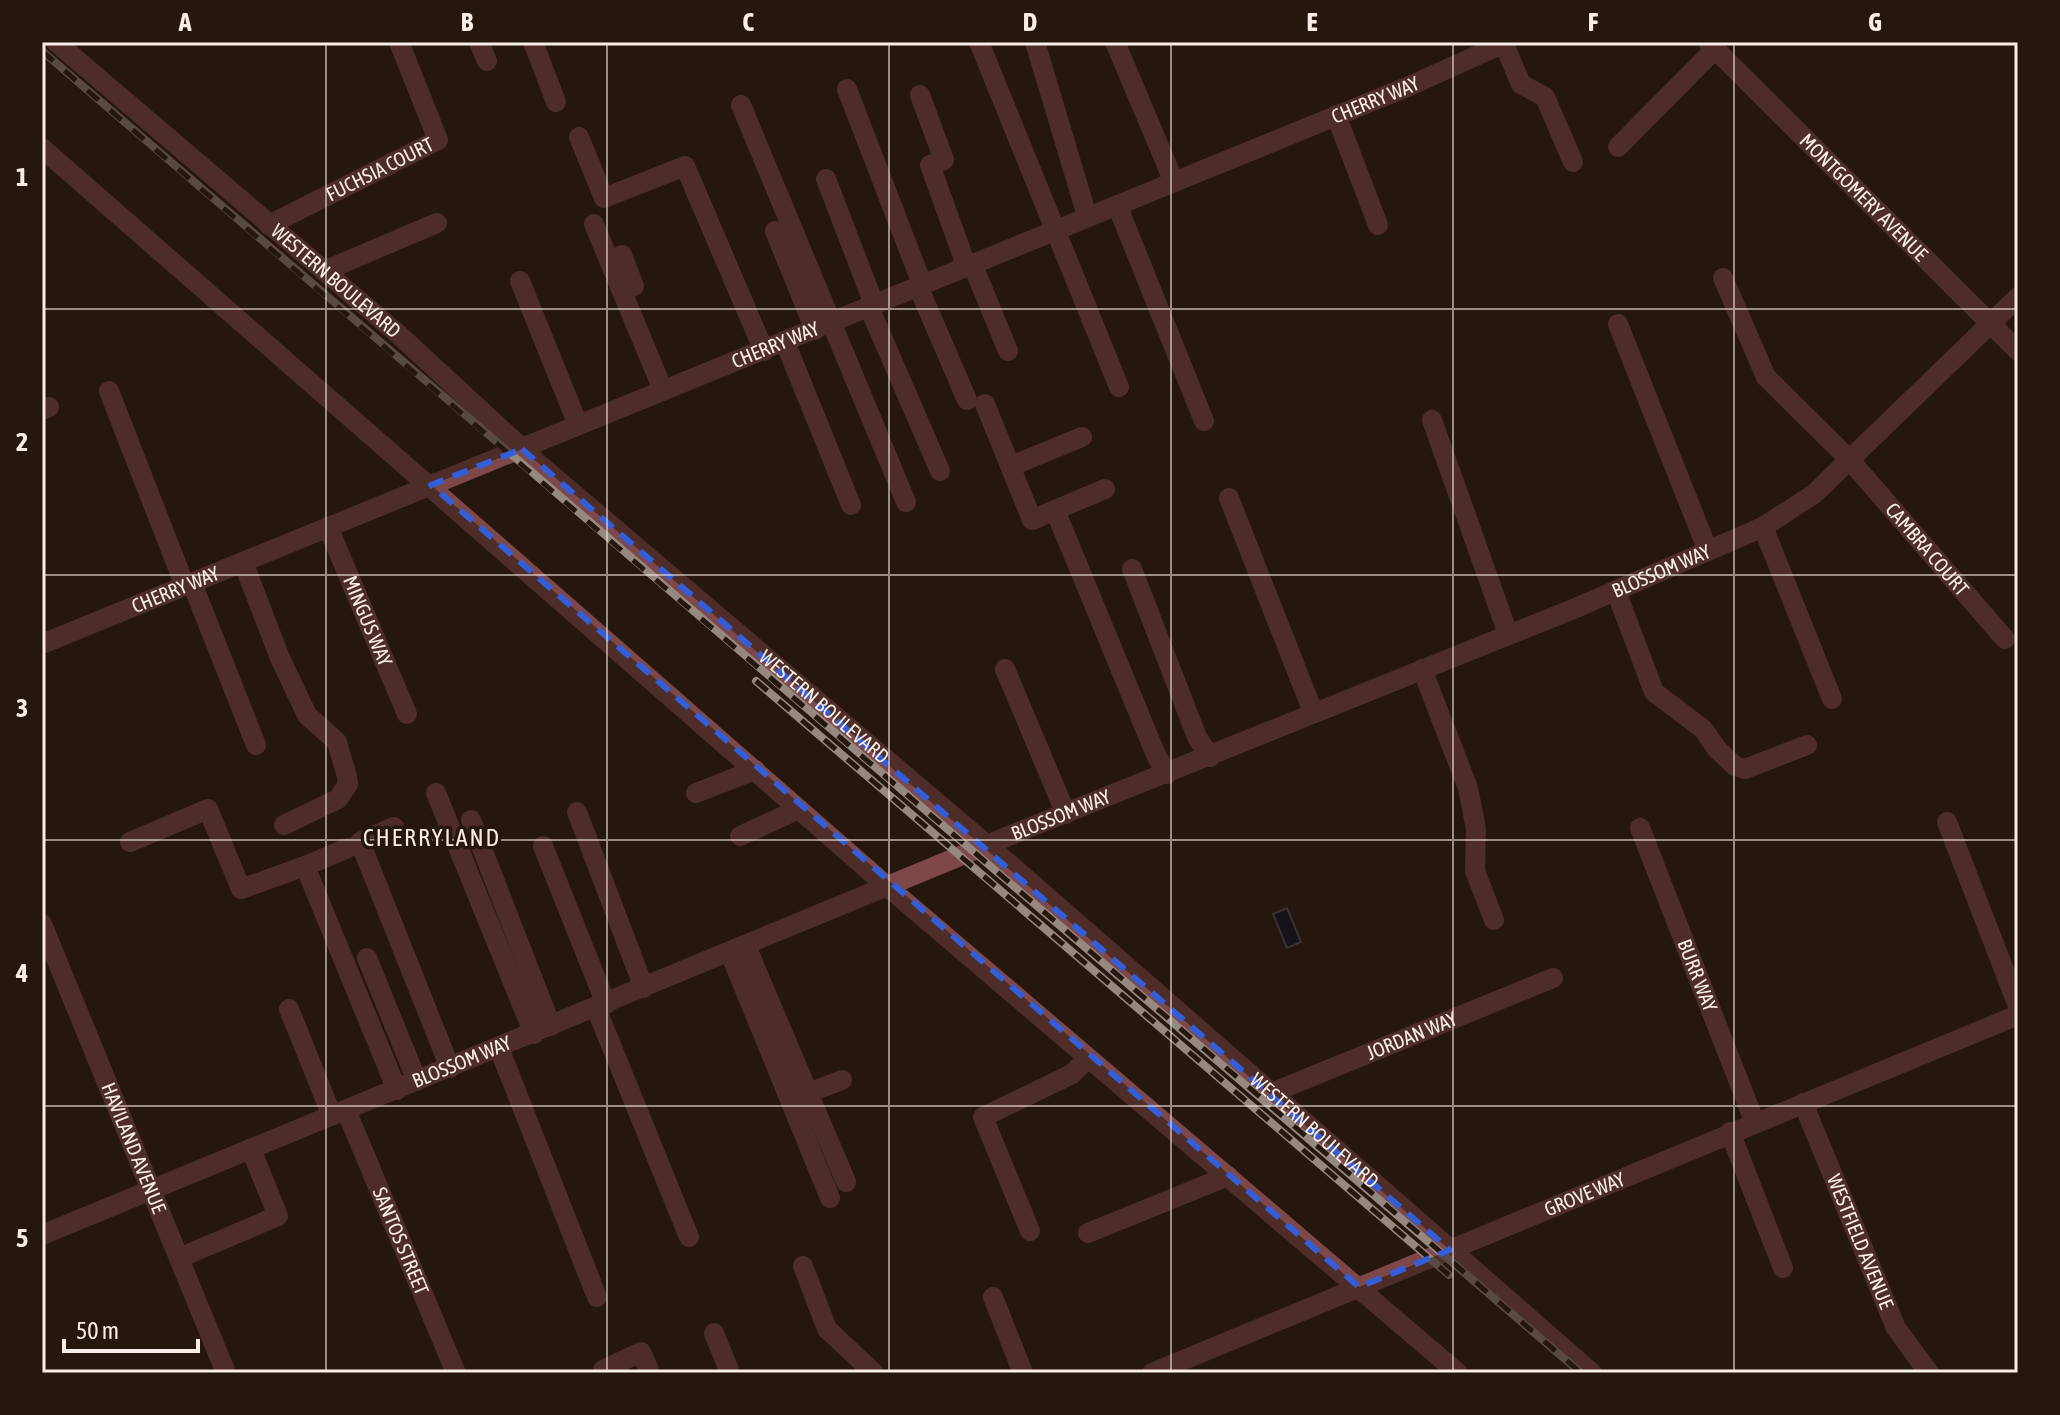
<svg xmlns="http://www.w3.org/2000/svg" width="2060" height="1415" viewBox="0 0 2060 1415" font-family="'Asap Condensed',sans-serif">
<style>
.water{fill:#000c27;stroke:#4b5061;stroke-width:2}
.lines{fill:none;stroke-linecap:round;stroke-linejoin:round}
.minor{stroke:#7e4848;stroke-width:20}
.rail-casing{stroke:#958880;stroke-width:8}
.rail{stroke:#26170e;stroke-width:5;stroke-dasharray:15;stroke-linecap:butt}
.marked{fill:none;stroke:#335eda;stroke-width:6;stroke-dasharray:16 10;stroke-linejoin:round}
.grid{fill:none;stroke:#f9eee7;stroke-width:2;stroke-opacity:0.55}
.labels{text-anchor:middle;stroke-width:7;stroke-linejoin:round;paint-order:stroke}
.street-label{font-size:20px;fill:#f9eee7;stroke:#26170e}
.quarter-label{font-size:24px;letter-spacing:2px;fill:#f9eee7;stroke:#26170e}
.neatline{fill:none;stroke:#f9eee7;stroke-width:3}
.grid-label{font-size:26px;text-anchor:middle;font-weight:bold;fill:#f9eee7}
</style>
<rect width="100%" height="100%" fill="#26170e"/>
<!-- water -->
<polygon class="water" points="1287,908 1301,942 1287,948 1273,914"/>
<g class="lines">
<!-- minor -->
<g class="minor">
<path id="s1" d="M56,42L397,333L540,465L1021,874L1592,1373"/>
<polyline points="479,42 487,61"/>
<polyline points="533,42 556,102"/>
<polyline points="979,42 1119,387"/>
<polyline points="1035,42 1087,216"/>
<polyline points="1115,42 1174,182"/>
<path id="s2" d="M1708,42L2018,351"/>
<polyline points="1504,44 1521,84 1545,97 1573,162"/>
<polyline points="847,89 922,284"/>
<polyline points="920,95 944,160 930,165 966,265"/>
<polyline points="741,105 906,502"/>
<polyline points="1336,115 1378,225"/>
<polyline points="579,137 604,198 685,166 764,351"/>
<polyline points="1618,147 1715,49"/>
<polyline points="42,148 889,888 1458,1373"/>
<polyline points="826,179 874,304"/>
<polyline points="1117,205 1204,421"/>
<polyline points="594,224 663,390"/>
<path id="s3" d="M269,225L438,140L399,42"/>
<polyline points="775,231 815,330"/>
<polyline points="622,255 634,286"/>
<polyline points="972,263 1008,351"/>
<polyline points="324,271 437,223"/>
<path id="s4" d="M1723,278L1766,377L1849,459L2005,639"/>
<polyline points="520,281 578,425"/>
<polyline points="918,286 967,400"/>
<polyline points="869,307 940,471"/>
<polyline points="1618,324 1708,551"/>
<polyline points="785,342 851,505"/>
<polyline points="109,391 185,586"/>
<polyline points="985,404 1032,520 1055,510"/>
<polyline points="42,410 49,407"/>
<polyline points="1432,420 1508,634"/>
<polyline points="1011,466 1082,437"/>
<polyline points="1105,489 1055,510 1156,755 1167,774"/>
<polyline points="1229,498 1313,712"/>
<path id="s5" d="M328,527L407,714"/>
<polyline points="1763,527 1832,699"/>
<polyline points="243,562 280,658 307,715 337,742 347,777 348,784 338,799 284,825"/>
<polyline points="1132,569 1197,737 1210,757"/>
<polyline points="192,583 256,745"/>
<polyline points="1616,591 1654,692 1703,729 1717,749 1735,766 1745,769 1807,745"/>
<path id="s6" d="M42,644L1407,87L1507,42"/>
<polyline points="1005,669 1066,814"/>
<polyline points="1422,669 1468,788 1476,829 1475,871 1494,920"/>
<polyline points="436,793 534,1034"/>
<polyline points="696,793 755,770"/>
<polyline points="577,812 644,988"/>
<polyline points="471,820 551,1026"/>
<polyline points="1947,822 2018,1006"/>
<polyline points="394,827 360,842 450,1068"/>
<path id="s7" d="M1640,828L1755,1123"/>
<polyline points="740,836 799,809"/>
<polyline points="130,842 208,809 241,889 305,866"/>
<polyline points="543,846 606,1004"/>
<polyline points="348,848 305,866 397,1090"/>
<path id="s8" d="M42,924L226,1373"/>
<polyline points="746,946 846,1182"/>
<polyline points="730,953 830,1198"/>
<polyline points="367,958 417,1081"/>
<polyline points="596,1008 689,1237"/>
<polyline points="289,1009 332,1116"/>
<polyline points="499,1048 597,1297"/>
<polyline points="808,1093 842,1080"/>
<path id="s9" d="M1269,1094L1553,978"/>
<path id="s10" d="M1803,1103L1896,1328L1929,1373"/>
<path id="s11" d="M346,1110L456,1373"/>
<polyline points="1730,1132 1783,1268"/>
<polyline points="1030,1231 983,1117 1072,1074 1088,1058"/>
<polyline points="1088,1233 1228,1176"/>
<path id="s12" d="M42,1235L1011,835L1571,610L1763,527L1814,494L2018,297"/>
<polyline points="179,1258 278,1216 251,1149"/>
<polyline points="803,1266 827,1329 874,1373"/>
<polyline points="993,1297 1023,1373"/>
<polyline points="714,1333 730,1373"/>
<polyline points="604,1373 603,1370 641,1352 650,1373"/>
<path id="s13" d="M1152,1373L2018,1015"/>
</g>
<!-- rail casing -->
<g class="rail-casing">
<g id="rail">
<path d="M42,51C553,495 1069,931 1581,1373"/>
<polyline points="756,681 1449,1275"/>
</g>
</g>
<!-- rail -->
<use href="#rail" class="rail"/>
</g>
<!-- marked area -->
<path d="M0 0H2060V1415H0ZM522,449L1450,1250L1359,1287L431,485Z" fill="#26170e" fill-opacity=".55" fill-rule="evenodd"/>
<path class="marked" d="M522,449L1450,1250L1359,1287L431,485Z"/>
<!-- grid -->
<path class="grid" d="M326,42V1373M607,42V1373M889,42V1373M1171,42V1373M1453,42V1373M1734,42V1373M42,309H2018M42,575H2018M42,840H2018M42,1106H2018"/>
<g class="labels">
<!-- street labels -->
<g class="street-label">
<text dy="7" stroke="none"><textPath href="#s6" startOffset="1440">CHERRY WAY</textPath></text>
<text dy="7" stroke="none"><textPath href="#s3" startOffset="124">FUCHSIA COURT</textPath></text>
<text dy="7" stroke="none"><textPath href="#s2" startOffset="220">MONTGOMERY AVENUE</textPath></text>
<text dy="7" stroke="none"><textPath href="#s1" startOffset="368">WESTERN BOULEVARD</textPath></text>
<text dy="7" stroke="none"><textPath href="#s6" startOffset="792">CHERRY WAY</textPath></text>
<text dy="7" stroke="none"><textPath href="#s4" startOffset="344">CAMBRA COURT</textPath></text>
<text dy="7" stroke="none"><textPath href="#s12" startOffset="1750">BLOSSOM WAY</textPath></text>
<text dy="7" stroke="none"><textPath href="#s6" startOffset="144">CHERRY WAY</textPath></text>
<text dy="7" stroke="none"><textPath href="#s5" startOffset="102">MINGUS WAY</textPath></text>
<text dy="7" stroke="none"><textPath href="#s1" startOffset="1016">WESTERN BOULEVARD</textPath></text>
<text dy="7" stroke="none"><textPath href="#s12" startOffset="1102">BLOSSOM WAY</textPath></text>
<text dy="7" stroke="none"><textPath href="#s7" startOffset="158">BURR WAY</textPath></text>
<text dy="7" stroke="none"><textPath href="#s9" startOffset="154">JORDAN WAY</textPath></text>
<text dy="7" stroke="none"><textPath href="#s12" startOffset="454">BLOSSOM WAY</textPath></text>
<text dy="7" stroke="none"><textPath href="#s1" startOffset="1664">WESTERN BOULEVARD</textPath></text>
<text dy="7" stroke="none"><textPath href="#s8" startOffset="242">HAVILAND AVENUE</textPath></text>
<text dy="7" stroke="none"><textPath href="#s13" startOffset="468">GROVE WAY</textPath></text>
<text dy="7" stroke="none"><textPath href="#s10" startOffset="150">WESTFIELD AVENUE</textPath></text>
<text dy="7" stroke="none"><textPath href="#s11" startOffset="142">SANTOS STREET</textPath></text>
</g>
<!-- quarter labels -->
<g class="quarter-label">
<text x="432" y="846">CHERRYLAND</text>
</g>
</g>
<!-- border -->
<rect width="2060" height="1415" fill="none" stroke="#26170e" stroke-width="88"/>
<!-- scale -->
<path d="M64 1339v12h134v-12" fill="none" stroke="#f9eee7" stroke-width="4"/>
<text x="76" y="1339" font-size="24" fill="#f9eee7" stroke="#26170e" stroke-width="6" paint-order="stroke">50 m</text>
<rect x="44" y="44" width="1972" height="1327" class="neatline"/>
<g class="grid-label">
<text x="185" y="31">A</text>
<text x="467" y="31">B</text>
<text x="748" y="31">C</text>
<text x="1030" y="31">D</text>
<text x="1312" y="31">E</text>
<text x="1593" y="31">F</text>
<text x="1875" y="31">G</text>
<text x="22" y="186">1</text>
<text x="22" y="451">2</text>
<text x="22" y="717">3</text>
<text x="22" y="982">4</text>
<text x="22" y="1247">5</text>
</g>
</svg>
